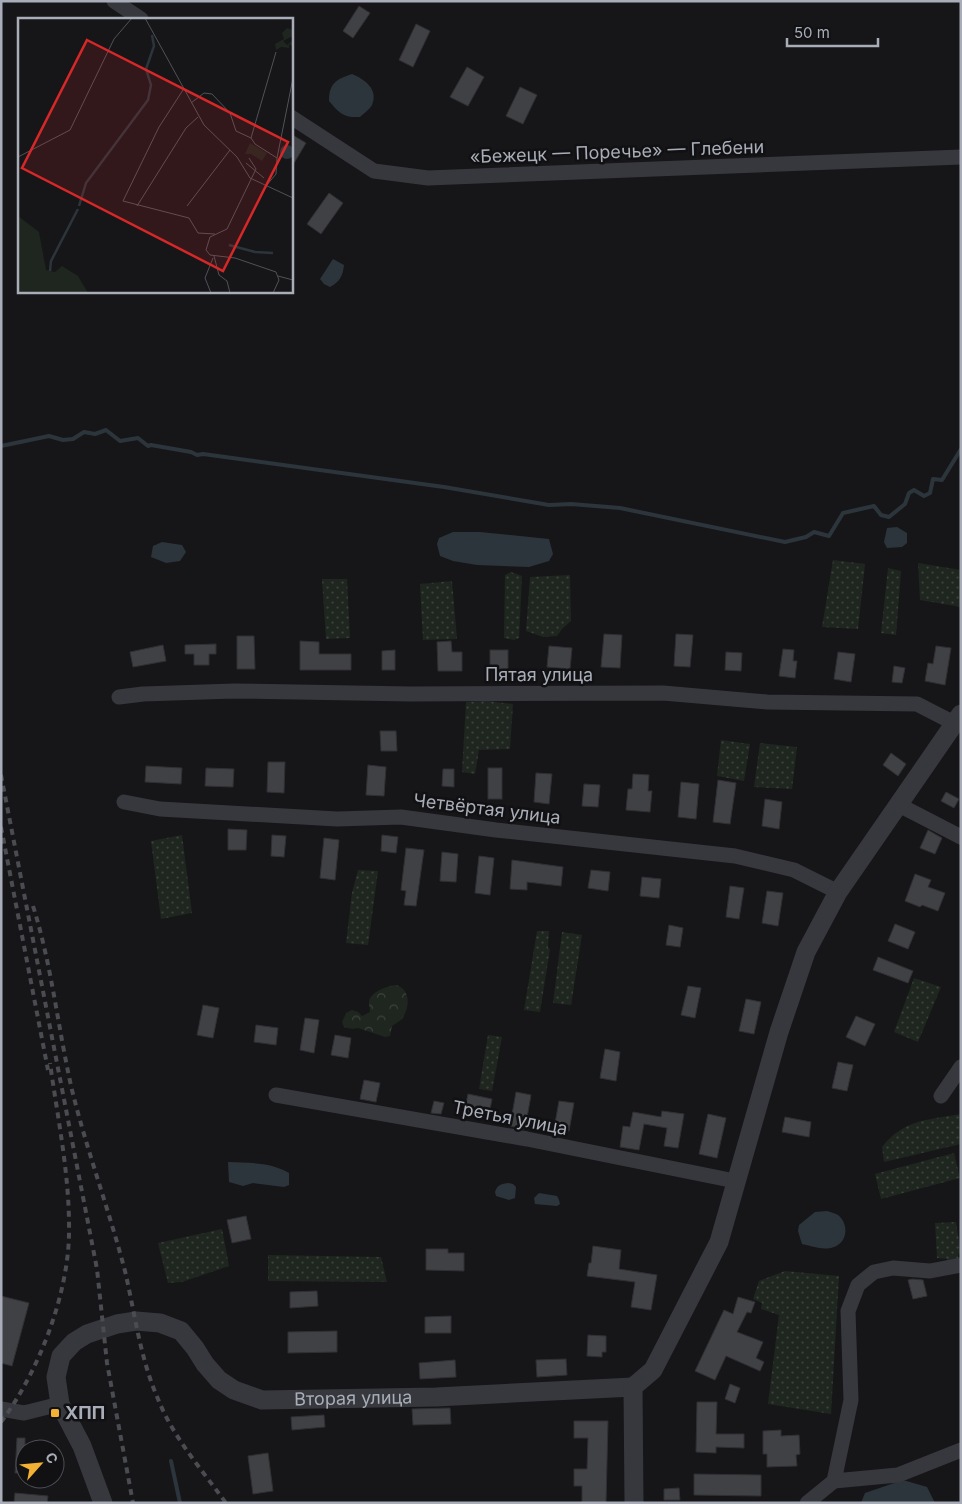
<svg xmlns="http://www.w3.org/2000/svg" width="962" height="1504" viewBox="0 0 962 1504" font-family="Inter,sans-serif">
<style>
.forest{fill:url(#forest-crowns)}
.garden{fill:url(#garden-dots)}
.water{fill:#2c353c}
.lines{fill:none;stroke-linecap:round;stroke-linejoin:round}
.stream{stroke:#2c353c;stroke-width:4}
.building{fill:#404145;stroke:#303034}
.minor{stroke:#37383d;stroke-width:15}
.tertiary{stroke:#37383d;stroke-width:19}
.rail{stroke:#4a4c52;stroke-width:4;stroke-dasharray:6 5;stroke-linecap:butt}
.poi-dot{fill:#f2b134;stroke:#111113;stroke-width:2}
.labels{text-anchor:middle;stroke-width:5;stroke-linejoin:round;paint-order:stroke}
.street-label{font-size:18px;fill:#a8adb8;stroke:#111113}
.poi-label{font-size:18px;font-weight:bold;fill:#a8adb8;stroke:#111113;text-anchor:start}
.inset-river{fill:none;stroke:#2c353c;stroke-width:2.5}
.inset-road{fill:none;stroke:#505258;stroke-width:1}
.view{fill:#d62828;fill-opacity:0.15;stroke:#d62828;stroke-width:2.5}
.inset-edge{fill:none;stroke:#a8adb8;stroke-width:2.5}
</style>
<defs>
<pattern id="forest-crowns" width="20" height="18" patternUnits="userSpaceOnUse" patternTransform="scale(1.25)"><rect width="20" height="18" fill="#1e261f"/><path d="M2 6a3 3 0 1 1 6 0M12 15a3 3 0 1 1 6 0" fill="none" stroke="#3c433d"/></pattern>
<pattern id="garden-dots" width="8" height="8" patternUnits="userSpaceOnUse" patternTransform="scale(1.25)"><rect width="8" height="8" fill="#1e261f"/><path d="M2 2h.1M6 6h.1" fill="none" stroke="#3c433d" stroke-width="1.8" stroke-linecap="round"/></pattern>
</defs>
<rect width="100%" height="100%" fill="#161618"/>
<!-- forest -->
<path class="forest" d="M396,985C411,989 410,1008 402,1019C400,1021 395,1024 392,1026L390,1036L385,1037L358,1028L352,1029L344,1027L342,1022L346,1013L352,1010L358,1012L362,1016L370,1012C370,1009 369,1006 369,1003C369,992 387,986 396,985Z"/>
<!-- garden -->
<g class="garden">
<polygon points="833,560 865,564 858,629 822,627"/>
<polygon points="918,563 961,570 961,607 920,600"/>
<polygon points="888,568 901,571 896,635 881,633"/>
<polygon points="511,572 522,576 519,638 514,640 504,638 505,575"/>
<polygon points="570,575 571,621 562,629 557,636 543,637 526,631 530,577"/>
<polygon points="322,579 347,579 350,638 326,639"/>
<polygon points="452,581 457,639 423,640 420,584"/>
<polygon points="487,701 513,704 510,749 479,750 475,774 462,772 466,702"/>
<polygon points="721,740 750,744 744,781 717,776"/>
<polygon points="760,743 797,747 792,789 754,787"/>
<polygon points="182,835 192,913 161,919 151,841"/>
<polygon points="358,870 378,871 368,945 346,943 352,893"/>
<polygon points="537,931 549,931 548,948 550,949 540,1012 524,1010"/>
<polygon points="562,932 582,935 571,1005 553,1003"/>
<polygon points="914,978 941,987 918,1042 894,1032"/>
<polygon points="488,1035 502,1037 492,1091 479,1089"/>
<path d="M961,1114V1144L884,1162L882,1147C904,1119 928,1120 961,1114Z"/>
<polygon points="954,1153 960,1178 881,1199 875,1174"/>
<polygon points="956,1222 961,1253 958,1254 959,1261 948,1263 947,1259 937,1258 935,1223"/>
<polygon points="222,1229 229,1266 182,1282 168,1283 158,1243"/>
<polygon points="268,1255 381,1257 387,1282 268,1281"/>
<polygon points="785,1271 839,1276 831,1414 768,1404 779,1315 761,1309 762,1303 753,1299 759,1281"/>
</g>
<!-- water -->
<g class="water">
<path d="M352,74C364,79 379,89 372,105C370,109 363,114 360,117C344,118 339,113 329,101C329,84 336,79 352,74Z"/>
<path d="M333,259L344,265C343,275 340,282 330,287L324,284L320,279Z"/>
<polygon points="897,527 907,533 907,543 902,547 887,548 884,542 887,528"/>
<polygon points="453,532 480,532 549,539 553,554 549,561 529,567 477,565 453,561 440,556 437,544 439,538"/>
<polygon points="162,542 182,545 186,552 180,561 166,563 151,557 153,546"/>
<path d="M228,1162C249,1163 271,1162 289,1173V1185L284,1187L253,1183L243,1186L229,1182Z"/>
<path d="M509,1183L513,1184L516,1187L515,1198L509,1200L496,1196L495,1192C498,1184 501,1184 509,1183Z"/>
<polygon points="539,1193 557,1196 559,1200 560,1204 557,1206 535,1204 534,1198"/>
<path d="M827,1211C830,1212 835,1213 838,1215C849,1224 848,1242 834,1247C823,1251 812,1246 802,1244L798,1231L799,1225L815,1212Z"/>
<polygon points="903,1480 927,1487 935,1503 861,1503 865,1493"/>
</g>
<g class="lines">
<!-- stream -->
<g class="stream">
<polyline points="1,446 49,436 63,440 73,439 84,432 95,434 106,430 120,441 138,438 148,446 151,445 191,452 197,455 203,454 444,487 549,505 571,504 620,508 785,542 806,537 814,532 829,536 843,513 874,506 881,515 889,517 905,504 909,493 914,490 924,496 930,493 933,479 942,480 961,449"/>
<polyline points="171,1461 180,1503"/>
</g>
</g>
<!-- building -->
<g class="building">
<polygon points="359,6 370,13 353,38 343,31"/>
<polygon points="416,24 430,31 413,67 399,60"/>
<polygon points="467,67 484,77 468,106 450,97"/>
<polygon points="520,87 537,95 523,124 506,116"/>
<polygon points="291,134 306,143 291,168"/>
<polygon points="329,193 343,203 321,234 307,224"/>
<polygon points="604,634 622,635 620,668 601,667"/>
<polygon points="676,634 693,635 690,667 674,666"/>
<polygon points="237,636 254,636 255,669 237,669"/>
<polygon points="300,641 319,642 319,654 351,654 351,670 300,670"/>
<polygon points="451,641 452,652 462,652 462,671 438,671 437,642"/>
<polygon points="216,644 216,654 209,654 209,665 194,665 194,654 185,654 185,645"/>
<polygon points="163,645 166,661 133,667 130,652"/>
<polygon points="549,646 572,648 570,669 547,667"/>
<polygon points="936,646 951,648 945,685 925,681 928,663 933,664"/>
<polygon points="783,649 794,650 793,661 797,661 795,678 779,676"/>
<polygon points="395,650 395,670 382,670 382,651"/>
<rect x="490" y="650" width="18" height="20"/>
<polygon points="726,652 742,653 741,671 725,670"/>
<polygon points="838,652 855,654 851,682 834,679"/>
<polygon points="894,666 905,668 902,683 892,682"/>
<polygon points="380,731 396,731 397,751 381,751"/>
<polygon points="891,753 906,764 898,776 883,765"/>
<polygon points="268,762 285,762 284,793 267,792"/>
<polygon points="368,765 386,767 384,796 366,795"/>
<polygon points="146,766 182,768 181,784 145,782"/>
<polygon points="206,768 234,769 233,787 205,786"/>
<rect x="488" y="768" width="14" height="31"/>
<polygon points="443,769 454,769 454,787 442,786"/>
<polygon points="536,773 552,774 549,804 534,802"/>
<polygon points="633,774 649,775 648,791 652,791 650,812 626,810 628,789 632,789"/>
<polygon points="718,780 736,783 730,824 713,822"/>
<polygon points="681,782 699,784 696,819 678,817"/>
<polygon points="584,784 600,785 598,807 582,806"/>
<polygon points="946,792 959,799 954,808 941,801"/>
<polygon points="765,799 782,802 779,829 762,826"/>
<polygon points="228,829 247,830 246,850 228,850"/>
<polygon points="928,830 942,838 935,854 920,848"/>
<polygon points="272,835 286,836 284,857 271,856"/>
<polygon points="382,835 398,837 396,853 381,851"/>
<polygon points="324,838 339,840 335,880 320,878"/>
<polygon points="406,848 424,850 416,906 404,905 406,891 401,890"/>
<polygon points="442,852 458,854 456,882 440,881"/>
<polygon points="479,856 494,858 490,895 475,893"/>
<polygon points="512,860 563,867 561,886 527,882 527,890 510,889"/>
<polygon points="591,870 610,872 608,891 588,888"/>
<polygon points="915,874 931,880 928,887 945,893 938,911 922,905 920,907 905,901"/>
<polygon points="642,877 661,879 659,898 640,896"/>
<polygon points="730,886 744,888 739,919 726,917"/>
<polygon points="767,891 783,893 778,926 762,923"/>
<polygon points="895,924 915,932 908,949 888,941"/>
<polygon points="669,925 683,928 680,947 666,945"/>
<polygon points="878,957 913,971 908,983 873,970"/>
<polygon points="688,986 701,988 695,1018 681,1015"/>
<polygon points="746,999 761,1002 754,1034 739,1031"/>
<polygon points="203,1005 219,1008 213,1038 197,1035"/>
<polygon points="856,1016 875,1024 865,1046 846,1037"/>
<polygon points="305,1018 319,1020 314,1053 300,1050"/>
<polygon points="256,1025 278,1028 276,1045 254,1042"/>
<polygon points="335,1035 351,1038 348,1058 331,1055"/>
<polygon points="605,1049 620,1052 616,1081 600,1078"/>
<polygon points="838,1062 853,1065 847,1091 832,1088"/>
<polygon points="364,1080 380,1083 376,1102 360,1099"/>
<polygon points="516,1092 531,1095 525,1129 510,1126"/>
<polygon points="468,1094 492,1099 488,1119 464,1114"/>
<polygon points="434,1101 444,1103 441,1114 431,1113"/>
<polygon points="559,1101 574,1103 569,1131 554,1129"/>
<polygon points="662,1111 684,1114 678,1148 664,1146 667,1128 644,1124 639,1150 620,1147 623,1126 630,1127 633,1112 661,1117"/>
<polygon points="708,1114 726,1118 717,1158 699,1154"/>
<polygon points="785,1117 811,1122 809,1137 782,1132"/>
<polygon points="246,1216 251,1239 232,1243 227,1220"/>
<polygon points="593,1246 621,1250 619,1269 657,1275 651,1310 631,1307 635,1282 587,1276 589,1263 591,1263"/>
<polygon points="426,1249 448,1249 448,1253 464,1253 464,1271 426,1270"/>
<polygon points="912,1279 923,1280 927,1296 913,1299 908,1280"/>
<polygon points="317,1291 318,1306 290,1308 290,1292"/>
<polygon points="1,1296 29,1303 12,1366 1,1363"/>
<polygon points="738,1297 755,1302 751,1313 747,1312 737,1332 763,1342 756,1358 764,1362 760,1371 726,1356 715,1380 695,1371 724,1310 733,1314"/>
<polygon points="451,1316 451,1333 425,1333 425,1317"/>
<polygon points="337,1331 337,1352 288,1353 288,1332"/>
<polygon points="588,1335 606,1336 606,1352 602,1352 602,1357 587,1356"/>
<polygon points="566,1359 567,1375 537,1377 536,1360"/>
<polygon points="455,1360 456,1377 420,1379 419,1363"/>
<polygon points="730,1384 740,1388 735,1403 725,1399"/>
<polygon points="697,1402 717,1402 716,1434 744,1434 744,1448 716,1447 716,1453 696,1452"/>
<polygon points="450,1408 451,1424 413,1425 412,1409"/>
<polygon points="324,1415 325,1427 292,1430 291,1417"/>
<polygon points="574,1421 608,1421 606,1503 582,1503 582,1486 574,1486 574,1469 587,1469 588,1438 574,1438"/>
<polygon points="781,1430 781,1436 799,1435 800,1454 796,1455 797,1466 767,1467 767,1454 763,1454 763,1431"/>
<polygon points="17,1438 25,1438 25,1473 15,1473"/>
<polygon points="268,1453 273,1491 253,1494 248,1456"/>
<polygon points="694,1474 761,1475 761,1496 694,1495"/>
<polygon points="679,1488 680,1500 664,1500 664,1489"/>
<polygon points="15,1493 48,1496 47,1503 14,1503"/>
</g>
<g class="lines">
<!-- minor -->
<g class="minor">
<polyline points="114,1 141,19"/>
<polyline points="291,117 374,171 428,178 961,157"/>
<polyline points="119,697 143,694 234,691 411,694 663,693 767,702 917,704 954,723"/>
<polyline points="124,802 160,809 337,819 401,817 496,830 735,856 794,870 838,892"/>
<polyline points="899,805 961,837"/>
<polyline points="276,1095 527,1139 735,1181"/>
<polyline points="941,1096 961,1067"/>
<polyline points="961,1265 930,1271 893,1268 874,1272 858,1285 848,1311 851,1400 834,1481 898,1475 961,1450"/>
<polyline points="1,1409 24,1413 60,1404"/>
<polyline points="807,1503 834,1481"/>
</g>
<!-- tertiary -->
<g class="tertiary">
<path id="s1" d="M103,1503L82,1446L60,1404L56,1377L61,1356L74,1342L87,1334L117,1324L136,1321L160,1323L181,1331L195,1348L205,1364L219,1380L234,1390L262,1400L436,1397L633,1387"/>
<polyline points="634,1503 633,1387 653,1370 719,1242 779,1032 806,952 838,892 961,714"/>
</g>
<!-- rail -->
<g class="rail">
<polyline points="1,775 97,1269 107,1363 133,1503"/>
<polyline points="1,827 48,1070"/>
<path d="M33,906C52,966 58,1029 72,1090C87,1151 109,1210 125,1271C135,1314 140,1358 158,1399C173,1437 202,1470 226,1503"/>
<path d="M1,1422C38,1373 68,1296 69,1234C70,1177 58,1120 50,1063"/>
</g>
</g>
<!-- markers -->
<rect class="poi-dot" x="50" y="1408" width="10" height="10" rx="2.5"/>
<g class="labels">
<!-- street labels -->
<g class="street-label">
<text transform="translate(617 152) rotate(-2)" y="6">«Бежецк — Поречье» — Глебени</text>
<text x="539" y="681">Пятая улица</text>
<text transform="translate(487 809) rotate(7)" y="6">Четвёртая улица</text>
<text transform="translate(510 1118) rotate(11)" y="6">Третья улица</text>
<text dy="6" stroke="none"><textPath href="#s1" startOffset="490">Вторая улица</textPath></text>
</g>
<!-- poi labels -->
<g class="poi-label">
<text x="65" y="1419">ХПП</text>
</g>
</g>
<!-- overview -->
<g transform="translate(18 18)">
<rect width="275" height="275" fill="#161618"/>
<path d="M269,10L275,12V18L265,23L269,27L275,22V29L271,26V30L263,29L258,32L257,26L266,21L264,15Z" fill="#1e261f"/>
<path d="M0,198L21,214L28,252L37,254L44,248L60,258L70,275H0Z" fill="#1e261f"/>
<path d="M232,125L249,135L244,143L233,136H227Z" fill="#1e261f"/>
<path d="M262 134a7 7 0 1 1 14 0a7 7 0 1 1-14 0Z" fill="#2c353c"/>
<path class="inset-river" d="M61,188L68,165L130,82L133,67L128,51L136,28L134,17M211,227L237,234L255,235M32,253L33,243L60,191"/>
<path class="inset-road" d="M127,0L186,107L219,139L232,160L275,180M258,34L233,120L237,126L259,140L275,60M165,72L141,109L105,183L171,200L180,215L197,216M173,85L186,75L194,76L212,95L218,113L233,120M0,139L52,112L96,21L114,0M231,140L238,151L209,211L192,219L188,232L192,237L217,240L258,254L261,262L255,275M228,145L246,160M248,168L258,156L259,140M119,188L168,110L180,99M169,188L212,132M196,238L201,257L209,263L212,275M260,258L275,262M193,275L187,260L195,240"/>
<path class="view" d="M69,22L270,124L205,253L4,150Z"/>
<rect width="275" height="275" class="inset-edge"/>
</g>
<!-- border -->
<rect width="962" height="1504" fill="none" stroke="#a8adb8" stroke-width="5"/>
<!-- north arrow -->
<g transform="translate(40 1464) rotate(63)"><circle r="24" fill="#111113" stroke="#4d4f55"/>
<path d="M0-4L9 19L0 12L-9 19Z" fill="#f2b134"/>
<text y="-8" font-size="14" font-weight="bold" text-anchor="middle" fill="#a8adb8">С</text>
</g>
<!-- scale -->
<path d="M787 38v8h91v-8" fill="none" stroke="#a8adb8" stroke-width="2.5"/>
<text x="794" y="38" font-size="15" fill="#a8adb8" stroke="#111113" stroke-width="4" paint-order="stroke">50 m</text>
</svg>
